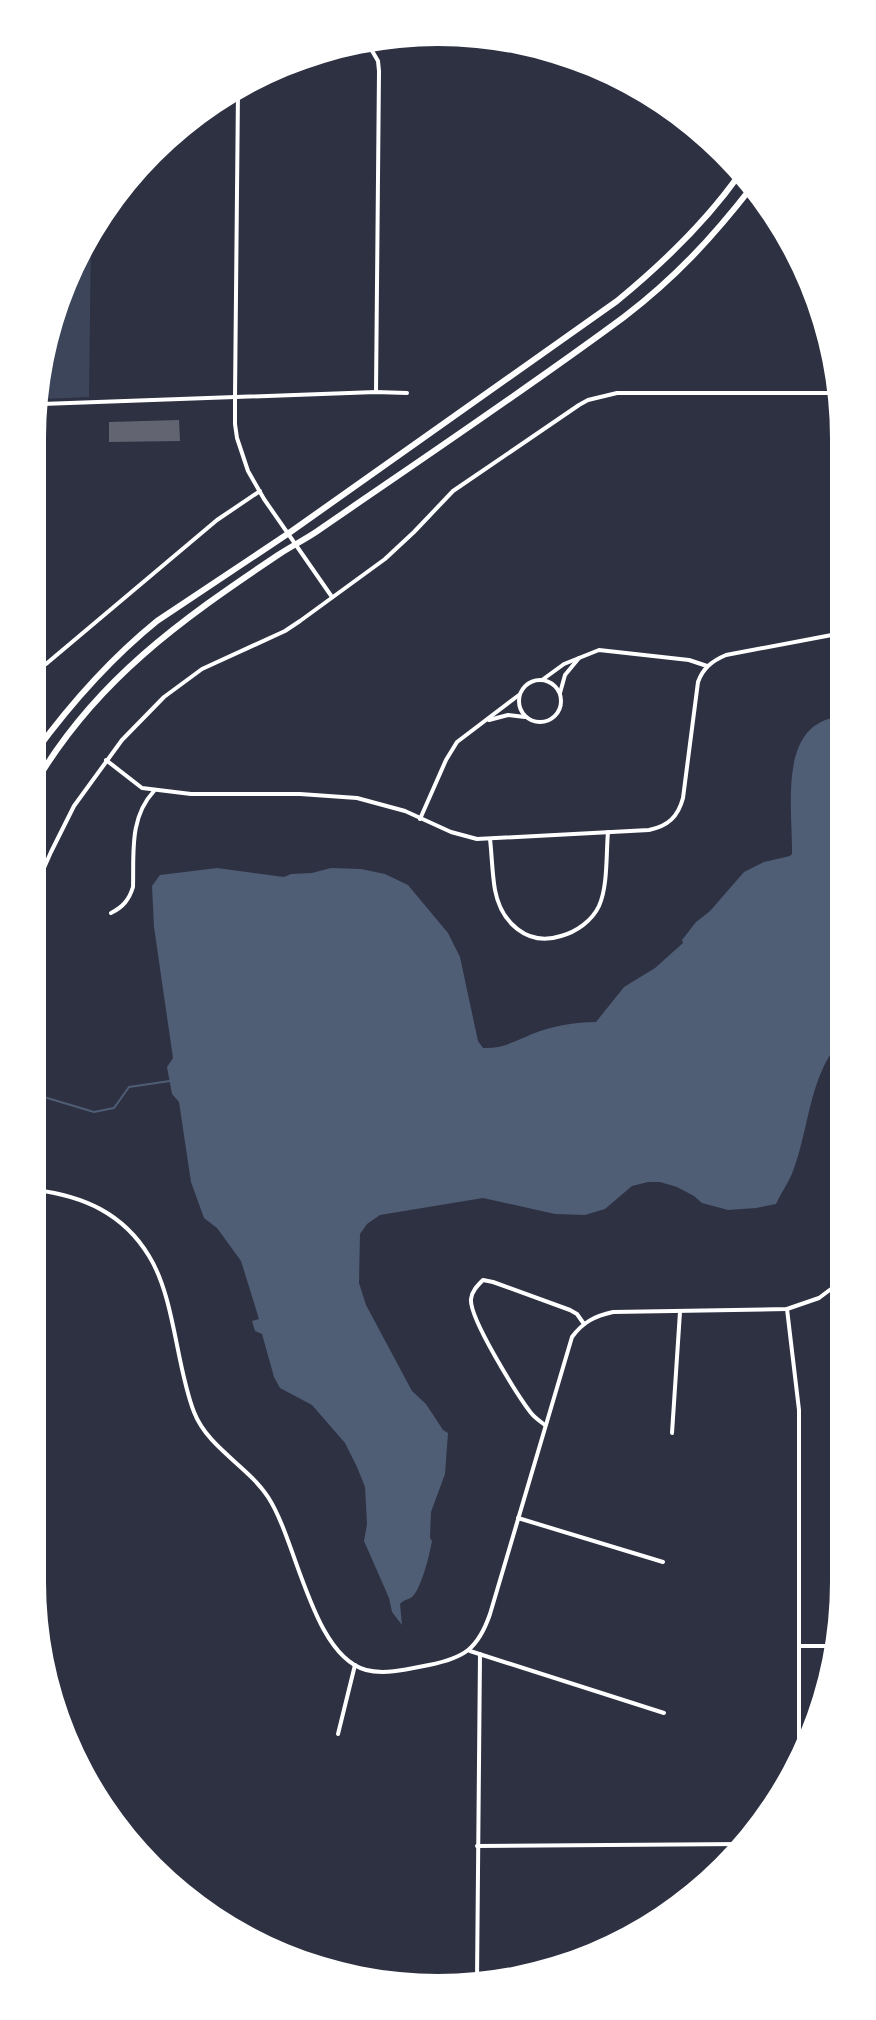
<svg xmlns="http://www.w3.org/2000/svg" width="876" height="2020" viewBox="0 0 876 2020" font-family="Figtree,sans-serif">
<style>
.green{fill:#3c4559}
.water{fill:#4f5d75}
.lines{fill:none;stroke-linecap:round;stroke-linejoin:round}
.stream{stroke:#4f5d75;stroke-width:2}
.building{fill:#626471}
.minor{stroke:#fff;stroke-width:4}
.trunk{stroke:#fff;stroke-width:6}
</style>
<rect width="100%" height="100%" fill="#2d3142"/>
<!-- green -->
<polygon class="green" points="91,236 89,397 43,399 57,308"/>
<!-- water -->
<path class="water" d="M837,717L838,1044C809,1079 809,1129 793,1171C789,1182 781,1193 776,1204L756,1208L728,1210L702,1203L694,1196L677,1187L660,1182H648L632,1186L605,1209L585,1215L555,1214L483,1198L380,1215L367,1224L360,1234L359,1283L366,1305L412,1391L426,1404L443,1430L448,1433L445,1474L431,1512L430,1538L432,1541C430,1553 421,1590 412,1597C408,1600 404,1599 400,1604L402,1625L392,1612L389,1598L364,1541L367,1524L365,1487L357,1467L345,1443L312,1405L280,1388L274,1377L262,1334L255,1331L252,1321L259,1319L241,1261L217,1228L204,1218L191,1182L179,1102L172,1094L167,1067L173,1058L154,927L152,886L160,875L217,868L284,877L291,874L312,873L331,868L361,869L385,874L408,885L448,933L460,957L478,1041L483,1048C501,1049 516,1041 532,1034C552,1026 575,1022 596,1022L624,987L655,968L683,943L682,940L696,922L710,911L744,872L764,862L790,856L792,854C793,810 777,726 837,717Z"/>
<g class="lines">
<!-- stream -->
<polyline class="stream" points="36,1091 44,1097 94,1112 114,1108 129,1087 170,1081"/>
</g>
<!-- building -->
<polygon class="building" points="179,420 180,441 109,442 109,422"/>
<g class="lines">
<!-- minor -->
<g class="minor">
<polyline points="353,46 371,49 378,61 379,71 376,392"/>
<polyline points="238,91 235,397 235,424 237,438 248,471 264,499 332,597"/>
<polyline points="42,404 376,392 407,393"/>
<polyline points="46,664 217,520 260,491"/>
<circle cx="540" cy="701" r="21"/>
<polyline points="542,680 564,664 599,650 689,660 707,666"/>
<polyline points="560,693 565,675 579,658"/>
<polyline points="489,720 508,715 525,717"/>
<path d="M106,760L142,788L191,794H300L357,798L405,811L451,832L477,839L649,830C668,826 678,817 683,798L698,682C703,668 712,661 726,655L837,634"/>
<polyline points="420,819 446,760 457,742 519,695"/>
<path d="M490,839C492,856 492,873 495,890C501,922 527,947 561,936C576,932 592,921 599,906C608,886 606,854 608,832"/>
<polyline points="36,886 51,852 74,806 122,740 164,697 202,669 285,631 300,621 385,559 414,532 453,491 579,405 588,400 617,393 837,393"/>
<path d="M111,913C123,907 129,900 133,887C134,853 129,818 154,791"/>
<path d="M36,1190C83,1196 123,1213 149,1256C175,1298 176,1366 194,1412C208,1448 248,1466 268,1497C297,1541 312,1655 366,1670C385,1675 409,1669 429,1665C464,1658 478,1649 490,1614L572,1337C583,1322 595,1316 613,1312L787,1309L819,1298L839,1283"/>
<polyline points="787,1309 799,1410 799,1755"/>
<path d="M545,1425C541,1422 535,1418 531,1413C518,1396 469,1318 471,1299C472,1291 477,1286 483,1280L493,1282L570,1310L577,1314L584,1324"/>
<polyline points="672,1433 680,1312"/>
<polyline points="518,1518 663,1562"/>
<polyline points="799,1646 829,1646"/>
<polyline points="470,1651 664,1713"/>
<polyline points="338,1734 355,1665"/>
<polyline points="477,1846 742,1844"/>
<polyline points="477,1980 480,1654"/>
</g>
<!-- trunk -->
<g class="trunk">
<path d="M36,751C72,702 109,660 157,621L289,533L617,301C662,264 705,223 739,175"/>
<path d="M36,782C96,680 181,620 278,555C290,547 304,540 316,532C419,461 524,391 624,317C675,278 712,238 751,188"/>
</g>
</g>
<!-- crop -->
<path d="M0 0H876V2020H0ZM438 46H438A392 392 0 0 1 830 438V1582A392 392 0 0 1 438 1974H438A392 392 0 0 1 46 1582V438A392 392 0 0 1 438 46Z" fill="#fff" fill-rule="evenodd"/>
</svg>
